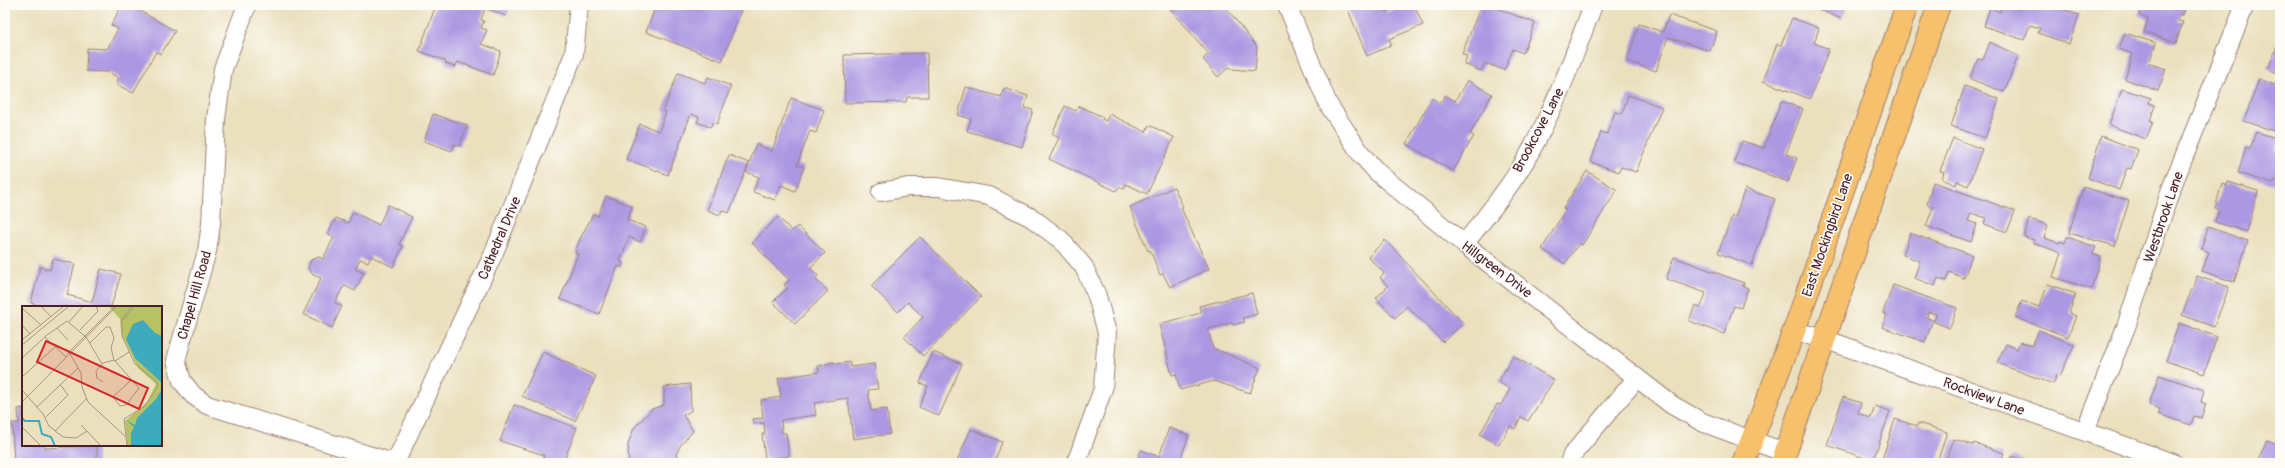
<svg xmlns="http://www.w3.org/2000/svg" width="2285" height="468" viewBox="0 0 2285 468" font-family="Pangolin,sans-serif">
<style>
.building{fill:#ab97e2}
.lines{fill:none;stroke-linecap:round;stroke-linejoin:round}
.minor-casing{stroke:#9a8074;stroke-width:20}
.major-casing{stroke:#9a8074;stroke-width:24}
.minor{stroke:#fff;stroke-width:18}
.major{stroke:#f7c06c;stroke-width:22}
.labels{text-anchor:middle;stroke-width:3.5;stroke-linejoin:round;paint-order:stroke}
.street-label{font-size:14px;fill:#4a1f2b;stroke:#fdfcf7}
.inset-river{fill:none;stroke:#3eaabd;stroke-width:2}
.inset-road{fill:none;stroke:#ab9383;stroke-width:1}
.view{fill:#d62828;fill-opacity:0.15;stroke:#d62828;stroke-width:2}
.inset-edge{fill:none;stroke:#4a1f2b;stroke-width:2}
</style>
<rect width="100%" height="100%" fill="#fdfcf7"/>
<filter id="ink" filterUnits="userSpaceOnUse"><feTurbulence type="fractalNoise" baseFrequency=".025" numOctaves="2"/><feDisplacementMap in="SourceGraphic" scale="8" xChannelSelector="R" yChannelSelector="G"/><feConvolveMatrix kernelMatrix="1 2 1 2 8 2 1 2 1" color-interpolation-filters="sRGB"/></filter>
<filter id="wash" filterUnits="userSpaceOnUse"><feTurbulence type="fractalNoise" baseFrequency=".012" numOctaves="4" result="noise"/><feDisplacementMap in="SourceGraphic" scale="16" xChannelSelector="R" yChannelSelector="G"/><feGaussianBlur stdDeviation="0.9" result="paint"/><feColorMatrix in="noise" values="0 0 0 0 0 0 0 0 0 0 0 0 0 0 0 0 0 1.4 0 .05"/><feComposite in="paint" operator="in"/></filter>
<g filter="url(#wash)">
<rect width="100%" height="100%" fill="#ebe0bd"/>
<g id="blocks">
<!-- building -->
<g class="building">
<polygon points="122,5 130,5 175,31 161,54 156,52 133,93 116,84 119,78 108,72 86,71 87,48 107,49 118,29 111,25"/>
<polygon points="436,5 468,5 474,7 475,5 510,5 506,16 485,8 481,20 484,21 481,28 487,30 481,44 501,51 493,75 458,62 455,67 445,63 446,61 419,51"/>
<polygon points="656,5 677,10 679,5 743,5 722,61 646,32"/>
<polygon points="1167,5 1224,5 1257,47 1255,71 1231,69 1229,67 1218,77 1203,59 1209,54"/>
<polygon points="1346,5 1384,5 1387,12 1403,5 1414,5 1423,25 1389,39 1392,45 1367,56"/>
<polygon points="1481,5 1489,5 1535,23 1523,53 1513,49 1504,70 1485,63 1481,71 1464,64 1467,56 1462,54"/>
<polygon points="1808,5 1847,5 1841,19"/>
<polygon points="2002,5 2050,5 2079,15 2069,44 2038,33 2040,28 2030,25 2024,40 1984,26 1990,8 2000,12"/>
<polygon points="2143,5 2186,5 2183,15 2180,14 2178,21 2183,22 2176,43 2144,32 2148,19 2139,15"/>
<polygon points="1669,15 1717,31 1710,51 1668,37 1656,71 1627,61 1639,24 1663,32"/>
<polygon points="1792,18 1819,28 1814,43 1829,49 1810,99 1763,81 1777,44 1781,45"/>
<polygon points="2125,33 2156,43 2149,63 2166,69 2158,91 2125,79 2133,54 2119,49"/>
<polygon points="1990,42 2018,56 2004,92 1970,79 1978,59 1983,60"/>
<polygon points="2277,46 2280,48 2280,74 2268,69"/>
<polygon points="927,53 928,97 907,97 906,102 845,103 844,55"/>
<polygon points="678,73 705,83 708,77 731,86 717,124 713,122 710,127 697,122 699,117 691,114 668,175 626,159 640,124 659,131 666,112 663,111"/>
<polygon points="2259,79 2280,87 2280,133 2244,121"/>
<polygon points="1467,80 1492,94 1470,134 1474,136 1453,171 1406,144 1432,98 1440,103 1445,95 1455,101"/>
<polygon points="1965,86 1999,99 1985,138 1951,126"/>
<polygon points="966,87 1001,97 1004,88 1028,96 1024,108 1033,110 1022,147 967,131 971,119 958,115"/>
<polygon points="2122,89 2151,98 2149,103 2155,105 2150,121 2153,122 2146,139 2109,125"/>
<polygon points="1628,95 1662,107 1636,172 1621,167 1619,172 1591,162 1601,132 1607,134 1615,112 1622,114"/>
<polygon points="791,98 824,110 816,133 810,131 797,165 804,167 795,191 781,185 775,200 753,192 759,177 746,172 756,144 772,151"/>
<polygon points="1781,101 1803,109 1786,154 1797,158 1788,182 1734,162 1742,141 1764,148"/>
<polygon points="1065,106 1076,111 1079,106 1103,117 1102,119 1106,121 1109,114 1146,132 1149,125 1174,137 1147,194 1126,184 1124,189 1119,187 1116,191 1049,159 1059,138 1052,134"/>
<polygon points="433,114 467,125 460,146 454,144 452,151 424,141"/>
<polygon points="2256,132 2280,139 2275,151 2280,152 2280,181 2275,180 2273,184 2238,173 2246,147 2250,149"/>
<polygon points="2101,136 2138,150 2131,169 2127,168 2119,190 2088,178"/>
<polygon points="1953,138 1982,149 1968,186 1957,181 1956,185 1942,179 1944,172 1940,171"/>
<polygon points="729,155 749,163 729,213 722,210 720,215 707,210"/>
<polygon points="1587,171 1617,190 1582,245 1579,243 1565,264 1542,249 1566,209 1563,208"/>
<polygon points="1933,182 2015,211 2007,232 1984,224 1986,218 1971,213 1968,221 1977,224 1971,242 1926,226 1933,207 1927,204"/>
<polygon points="2228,182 2258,191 2247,232 2215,222 2219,210 2215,208 2222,184 2227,186"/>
<polygon points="1174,187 1183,207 1181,208 1209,269 1170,287 1163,274 1160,275 1150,250 1148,251 1130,207"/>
<polygon points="2083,187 2129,201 2115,246 2069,233"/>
<polygon points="1745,189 1775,199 1752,265 1718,253 1732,216 1735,217"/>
<polygon points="606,196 632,206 627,220 646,227 640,242 629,237 620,261 623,262 621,268 618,266 599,314 560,299 578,254 575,253 580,239 593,214 598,216"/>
<polygon points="388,205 412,217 399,244 403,246 393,267 371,256 368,262 360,259 355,269 364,273 355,291 345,286 342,289 335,303 342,306 332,328 303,314 321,278 313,275 308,268 311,260 319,257 323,259 334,237 328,234 336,218 348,223 353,212 379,225"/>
<polygon points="778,217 792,231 798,226 825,253 810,268 818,276 815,279 828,291 795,324 773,302 787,288 784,285 789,280 752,243"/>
<polygon points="2029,219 2048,225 2044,238 2059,243 2060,241 2065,243 2067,237 2096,247 2093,254 2101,256 2091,289 2053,277 2061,253 2034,243 2034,240 2024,237"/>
<polygon points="2208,227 2248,241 2234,282 2202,271 2209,252 2201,249"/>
<polygon points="1910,233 1972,255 1964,278 1949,272 1946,281 1938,278 1935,286 1914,278 1920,261 1903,255"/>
<polygon points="920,237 981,297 923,356 904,337 923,317 908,302 898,312 871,286"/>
<polygon points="1385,240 1463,323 1443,342 1407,306 1395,318 1376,298 1388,286 1380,278 1384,273 1368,257"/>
<polygon points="1674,257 1744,283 1743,286 1748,288 1741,308 1734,306 1724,334 1689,321 1695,305 1701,307 1706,293 1666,279"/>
<polygon points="53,259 75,264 67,295 92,302 101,269 121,274 111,307 49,307 31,303 40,267 50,270"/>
<polygon points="2197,276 2229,287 2214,327 2182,315"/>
<polygon points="2048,284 2076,294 2069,313 2076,316 2068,337 2015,317 2022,301 2039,307"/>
<polygon points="1893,285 1957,308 1950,328 1934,322 1936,314 1928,312 1927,318 1933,320 1925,342 1882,327 1887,315 1883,313"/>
<polygon points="1252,293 1257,314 1243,318 1245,322 1233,325 1232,323 1208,329 1213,348 1260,368 1250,393 1214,381 1180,390 1176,374 1172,375 1159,324 1201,313 1199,306"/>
<polygon points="2179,323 2217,337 2204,374 2166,361"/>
<polygon points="2039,330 2074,345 2060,376 2057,375 2053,384 1997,363 2006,344 2017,349 2020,342 2032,346"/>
<polygon points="543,352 596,376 575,421 522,396"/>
<polygon points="933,352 962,364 939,416 919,407 928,386 920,383"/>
<polygon points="1513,356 1554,380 1528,421 1521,417 1515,429 1510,426 1499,445 1480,434 1497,404 1501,405 1510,389 1498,382"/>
<polygon points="834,362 835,364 850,362 850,367 874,364 878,389 868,390 871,411 887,409 890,434 853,439 848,398 814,403 816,415 781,420 782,433 786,433 789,456 765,459 762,434 765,434 764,423 753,424 752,419 763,418 761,400 781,397 778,378 819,372 818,366"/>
<polygon points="2159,375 2204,390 2201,402 2206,404 2201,418 2194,416 2191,425 2158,414 2160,409 2149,405"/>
<polygon points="690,384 691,411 683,415 693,431 680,446 676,455 680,463 629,463 628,444 634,428 652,409 664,405 664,387"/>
<polygon points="1843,397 1861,403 1858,413 1871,418 1875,406 1890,411 1873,461 1827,445"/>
<polygon points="514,405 577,428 563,463 543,463 544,455 500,441"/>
<polygon points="23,408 23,445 45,445 45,448 97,446 97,463 14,463 12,423 19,423 18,409"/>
<polygon points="1895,419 1917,426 1918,423 1947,432 1937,463 1881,463"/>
<polygon points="1169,428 1189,435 1180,460 1186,463 1136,463 1141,450 1159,457"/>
<polygon points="971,429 1002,442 994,463 956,463"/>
<polygon points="1954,439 1973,445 1974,443 2004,453 2000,463 1945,463"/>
<polygon points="2267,440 2280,445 2280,463 2269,463 2259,459"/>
<polygon points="2012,456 2029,463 2010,463"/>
</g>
</g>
</g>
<g filter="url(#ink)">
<use href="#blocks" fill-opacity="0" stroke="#9a8074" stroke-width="1"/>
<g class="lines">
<!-- minor casing -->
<g class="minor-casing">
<g id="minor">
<polyline points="247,5 223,69 216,119 211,224 207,251 176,360 182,381 193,395 207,405 394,463"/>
<polyline points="1287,5 1328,104 1361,154 1377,172 1464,244 1672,405 1702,422 1786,453"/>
<polyline points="881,192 908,187 938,187 989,196 1032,218 1061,240 1084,267 1097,296 1107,333 1103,389 1076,463"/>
<path d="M1464,244C1487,216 1510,187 1528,156C1555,108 1574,56 1593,5"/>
<polyline points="1794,331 1824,339 2173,463"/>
<polyline points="2085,431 2126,327 2171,189 2245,5"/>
<polyline points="395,463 493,255 574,54 579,5"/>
<polyline points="1569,463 1572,455 1636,379"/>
</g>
</g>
<!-- major casing -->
<g class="major-casing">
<g id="major">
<polyline points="1743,463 1794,331 1907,5"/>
<polyline points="1782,463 1939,5"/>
</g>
</g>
<!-- minor -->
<use href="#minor" class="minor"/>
<!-- major -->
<use href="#major" class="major"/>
</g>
</g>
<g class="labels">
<!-- street labels -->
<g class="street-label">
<text transform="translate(1538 130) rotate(-62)" y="5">Brookcove Lane</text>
<text transform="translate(2163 217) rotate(-71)" y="5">Westbrook Lane</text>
<text transform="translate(1827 235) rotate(-71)" y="5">East Mockingbird Lane</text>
<text transform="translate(499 238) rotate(-67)" y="5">Cathedral Drive</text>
<text transform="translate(1497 269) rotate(37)" y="5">Hillgreen Drive</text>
<text transform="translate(194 295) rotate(-74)" y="5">Chapel Hill Road</text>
<text transform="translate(1984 396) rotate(20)" y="5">Rockview Lane</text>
</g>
</g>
<!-- overview -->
<g transform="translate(22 306)">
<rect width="140" height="140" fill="#ebe0bd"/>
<path d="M89,0H140V140H105L103,115L125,96L134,78L116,62L99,27L98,13L88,2Z" fill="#b5c365"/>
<path d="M121,14L133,27L140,30V77L113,52L104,33L111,18ZM140,83V140H109V127L112,121L104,114L113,119L115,112L134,93Z" fill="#3eaabd"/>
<path class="inset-river" d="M0,112L3,115H17L20,128L29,131L33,140"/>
<path class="inset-road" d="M19,0L29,11M0,2L19,19M101,14L113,0M47,16L61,0M0,19L8,28M35,22L46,34M58,24L76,5L74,0M23,31L44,51M0,34L42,0M68,37L84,21H88L92,32L89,42L92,54M0,39L47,0M47,46L59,67L60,81L66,96L104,131M45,48L92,1M0,52L25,29L45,15L64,31L80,58M92,54L117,82L104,99M93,55L107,46M0,71L33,41M81,76L75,72L74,65L81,57L92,54M0,84L21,108L27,120L41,131L54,132L65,125M0,96L95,0M104,99L98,100L91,91L109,74M15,101L56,62M24,111L46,89L38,78M59,119L79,140M0,121L19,140M33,125L65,92M105,140L102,113L123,100L136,80L134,75L113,58L100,30V13L110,0"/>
<path class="view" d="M24,35L126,82L117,103L15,56Z"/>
<rect width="140" height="140" class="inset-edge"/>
</g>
<!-- margin -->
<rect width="2285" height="468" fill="none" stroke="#fdfcf7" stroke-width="20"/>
</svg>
